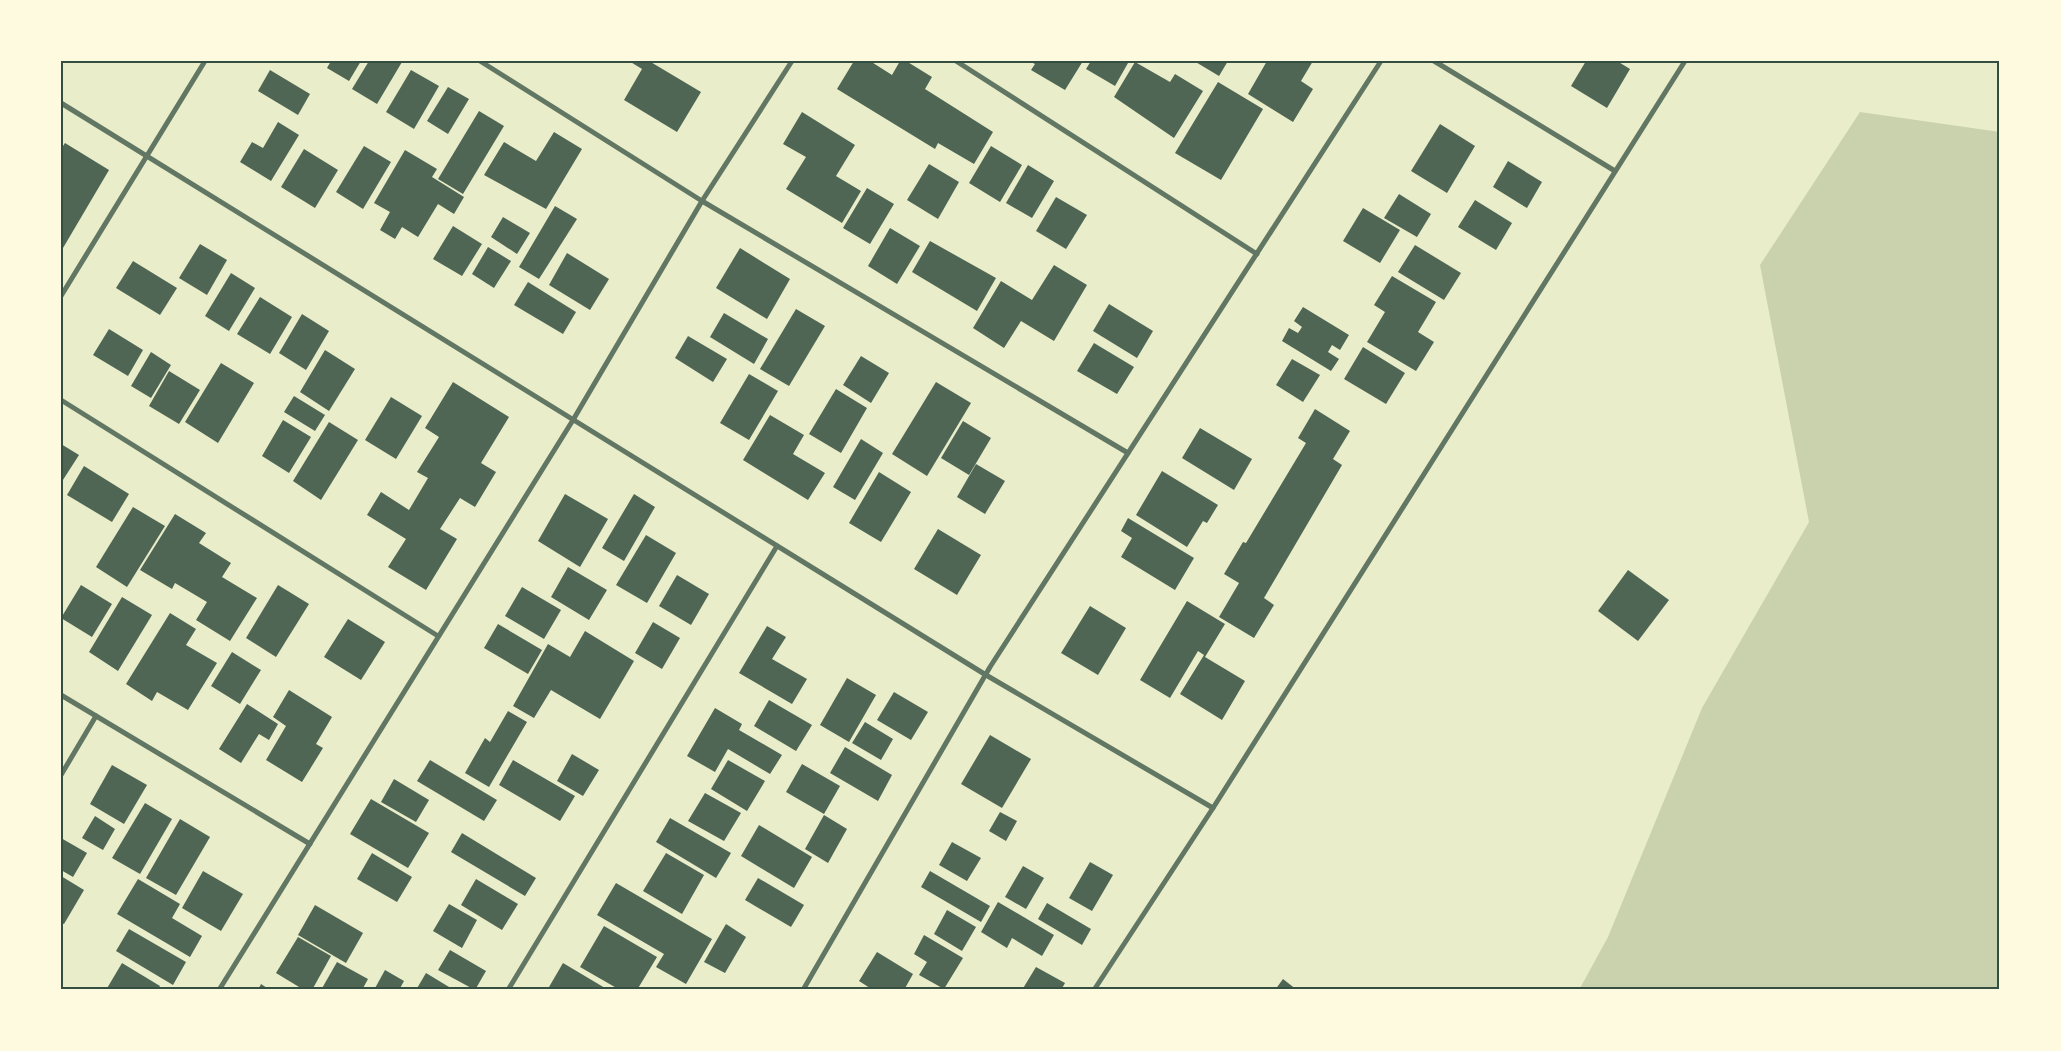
<svg xmlns="http://www.w3.org/2000/svg" width="2061" height="1051" viewBox="0 0 2061 1051" font-family="'Crimson Pro',serif">
<style>
.green{fill:#cad2ad}
.building{fill:#4f6655}
.lines{fill:none;stroke-linecap:round;stroke-linejoin:round}
.minor{stroke:#617663;stroke-width:5}
.neatline{fill:none;stroke:#344e41;stroke-width:2}
</style>
<rect width="100%" height="100%" fill="#e9edc9"/>
<!-- green -->
<polygon class="green" points="1860,112 2000,132 2000,990 1579,990 1608,937 1702,708 1809,522 1760,265"/>
<!-- building -->
<g class="building">
<polygon points="331,61 361,61 349,81 327,68"/>
<polygon points="369,61 402,62 377,104 352,89"/>
<polygon points="629,61 649,61 701,92 677,132 624,100 642,69"/>
<polygon points="854,61 870,61 892,75 900,61 906,61 932,77 925,89 993,132 974,164 938,143 935,149 837,89"/>
<polygon points="1029,61 1083,61 1065,90 1031,70 1035,64"/>
<polygon points="1091,61 1124,61 1128,63 1115,86 1086,69"/>
<polygon points="1194,61 1228,61 1219,76"/>
<polygon points="1267,61 1313,61 1301,81 1313,89 1293,122 1248,94"/>
<polygon points="1586,61 1617,61 1630,69 1607,108 1571,86"/>
<polygon points="1135,62 1170,82 1175,74 1203,91 1174,138 1114,97"/>
<polygon points="270,70 310,94 298,115 258,91"/>
<polygon points="411,70 439,86 414,129 386,112"/>
<polygon points="1218,82 1263,109 1221,180 1175,153"/>
<polygon points="448,87 469,99 448,134 427,121"/>
<polygon points="479,111 504,126 463,194 438,179"/>
<polygon points="802,112 855,145 836,176 861,191 842,223 786,189 806,157 783,144"/>
<polygon points="278,122 299,135 271,181 240,162 252,142 263,148"/>
<polygon points="1440,124 1475,146 1447,193 1411,171"/>
<polygon points="554,132 582,149 546,209 484,175 504,142 536,161"/>
<polygon points="65,143 109,170 63,248 61,247 61,149"/>
<polygon points="364,146 391,162 363,209 336,192"/>
<polygon points="991,146 1022,165 1000,202 969,183"/>
<polygon points="304,149 338,170 315,208 281,187"/>
<polygon points="405,150 437,169 432,177 464,197 454,214 438,204 418,237 402,227 395,239 380,230 390,212 374,203"/>
<polygon points="1508,161 1542,182 1527,208 1493,187"/>
<polygon points="929,164 959,182 938,219 907,200"/>
<polygon points="1028,165 1054,181 1032,218 1006,203"/>
<polygon points="867,188 894,204 870,244 843,228"/>
<polygon points="1399,194 1431,214 1417,237 1384,218"/>
<polygon points="1056,197 1087,215 1066,249 1036,231"/>
<polygon points="1475,200 1512,223 1496,250 1458,227"/>
<polygon points="555,206 577,219 539,279 519,267"/>
<polygon points="1363,208 1400,230 1380,263 1343,241"/>
<polygon points="503,217 530,233 517,254 491,237"/>
<polygon points="453,226 482,244 462,276 433,259"/>
<polygon points="890,228 920,246 897,284 868,266"/>
<polygon points="930,241 996,278 977,311 912,272"/>
<polygon points="200,244 227,260 207,295 179,278"/>
<polygon points="1415,245 1461,273 1444,300 1398,272"/>
<polygon points="488,247 511,261 494,288 472,274"/>
<polygon points="740,248 790,279 767,319 716,288"/>
<polygon points="567,253 609,279 590,310 549,285"/>
<polygon points="133,261 177,288 160,315 116,288"/>
<polygon points="1054,265 1087,285 1054,341 1021,321 1004,348 973,328 1001,281 1032,300"/>
<polygon points="231,273 255,288 229,331 205,316"/>
<polygon points="1392,276 1436,302 1418,332 1434,342 1416,371 1367,342 1385,312 1374,305"/>
<polygon points="528,282 576,312 563,334 514,305"/>
<polygon points="260,297 292,317 270,354 237,334"/>
<polygon points="1109,304 1153,331 1137,358 1093,331"/>
<polygon points="1303,307 1349,335 1340,350 1332,345 1328,352 1339,359 1331,371 1282,341 1289,328 1298,333 1302,327 1294,321"/>
<polygon points="796,309 825,326 789,386 760,369"/>
<polygon points="724,313 768,339 754,364 710,337"/>
<polygon points="302,314 329,331 306,370 279,353"/>
<polygon points="109,329 143,350 128,376 93,355"/>
<polygon points="688,336 727,359 713,382 675,358"/>
<polygon points="1094,343 1134,367 1117,394 1077,371"/>
<polygon points="1363,347 1405,373 1386,404 1344,379"/>
<polygon points="325,350 355,369 329,411 300,392"/>
<polygon points="151,352 171,365 151,398 131,386"/>
<polygon points="861,356 889,373 871,403 843,385"/>
<polygon points="1292,359 1320,375 1303,402 1276,385"/>
<polygon points="221,363 254,383 218,443 185,422"/>
<polygon points="169,371 200,390 179,424 149,406"/>
<polygon points="749,374 778,391 749,440 720,423"/>
<polygon points="453,382 509,417 481,463 496,472 475,507 460,498 440,529 457,539 426,590 388,567 406,539 367,515 381,492 409,510 428,478 417,472 439,437 425,428"/>
<polygon points="936,382 971,403 927,476 892,454"/>
<polygon points="836,389 867,408 841,453 809,434"/>
<polygon points="294,396 325,415 315,431 284,412"/>
<polygon points="391,397 422,416 396,459 365,440"/>
<polygon points="1315,409 1350,431 1333,459 1342,465 1264,598 1274,605 1254,638 1219,617 1239,583 1224,574 1243,542 1246,543 1306,443 1298,438"/>
<polygon points="770,415 804,435 793,454 825,473 808,500 743,460"/>
<polygon points="283,420 311,437 289,473 262,456"/>
<polygon points="963,421 991,438 969,475 941,458"/>
<polygon points="329,422 358,440 321,500 293,481"/>
<polygon points="1200,428 1252,459 1234,490 1182,458"/>
<polygon points="861,439 883,453 855,500 833,487"/>
<polygon points="61,444 79,455 61,483"/>
<polygon points="976,464 1005,481 985,514 957,497"/>
<polygon points="84,466 129,494 112,522 67,495"/>
<polygon points="1162,471 1218,505 1207,523 1203,521 1187,547 1136,515"/>
<polygon points="879,472 911,492 881,542 849,523"/>
<polygon points="565,494 608,519 580,567 538,541"/>
<polygon points="634,494 655,507 624,561 602,548"/>
<polygon points="133,507 165,526 127,587 96,567"/>
<polygon points="175,514 206,533 199,543 231,563 222,577 257,598 230,641 196,620 207,602 175,583 172,589 140,570"/>
<polygon points="1128,518 1194,558 1175,590 1121,557 1132,538 1121,531"/>
<polygon points="938,529 981,555 957,595 914,569"/>
<polygon points="646,535 676,553 647,603 616,585"/>
<polygon points="568,567 607,590 589,620 551,597"/>
<polygon points="1628,570 1669,600 1638,641 1598,611"/>
<polygon points="677,575 709,594 691,625 659,606"/>
<polygon points="81,585 112,604 92,637 61,618"/>
<polygon points="278,585 309,604 276,657 246,638"/>
<polygon points="522,587 561,610 544,639 505,616"/>
<polygon points="122,597 152,615 118,671 89,652"/>
<polygon points="1187,601 1225,624 1205,657 1245,681 1222,720 1180,694 1204,655 1198,651 1170,698 1140,680"/>
<polygon points="1090,606 1126,628 1098,675 1061,653"/>
<polygon points="170,613 196,629 186,645 217,663 188,710 157,692 152,701 126,684"/>
<polygon points="348,619 385,642 361,680 324,657"/>
<polygon points="653,622 680,638 662,669 635,653"/>
<polygon points="498,624 542,650 528,674 484,648"/>
<polygon points="767,626 786,637 772,659 807,679 792,704 739,673"/>
<polygon points="585,631 634,661 600,719 551,690 534,718 513,706 548,644 570,657"/>
<polygon points="232,652 261,670 240,704 211,686"/>
<polygon points="847,678 876,695 849,742 820,725"/>
<polygon points="289,690 332,717 316,744 323,748 302,782 266,760 286,726 273,717"/>
<polygon points="894,692 928,712 911,740 877,720"/>
<polygon points="769,700 812,725 796,751 754,726"/>
<polygon points="247,704 278,724 269,740 259,734 241,763 219,749"/>
<polygon points="715,708 742,724 739,730 782,755 770,774 728,749 715,772 687,756"/>
<polygon points="508,711 527,722 489,787 465,773 485,738 490,742"/>
<polygon points="865,722 893,739 881,760 852,743"/>
<polygon points="990,735 1031,759 1002,808 961,784"/>
<polygon points="845,747 892,775 878,801 830,773"/>
<polygon points="572,754 599,770 583,796 557,781"/>
<polygon points="430,760 497,800 484,821 417,781"/>
<polygon points="513,760 575,796 560,821 499,785"/>
<polygon points="728,760 765,781 747,811 711,789"/>
<polygon points="802,764 840,786 824,814 786,792"/>
<polygon points="112,765 147,785 124,824 90,804"/>
<polygon points="394,779 429,800 416,822 381,802"/>
<polygon points="705,793 741,813 724,841 688,821"/>
<polygon points="371,799 429,833 408,868 350,834"/>
<polygon points="145,803 172,819 140,874 112,858"/>
<polygon points="1000,812 1017,821 1006,841 989,831"/>
<polygon points="824,815 847,829 828,863 805,849"/>
<polygon points="95,816 115,829 103,850 82,838"/>
<polygon points="670,818 731,853 716,878 656,842"/>
<polygon points="180,819 210,837 176,895 146,878"/>
<polygon points="759,825 812,857 794,888 741,856"/>
<polygon points="462,833 536,878 525,896 451,852"/>
<polygon points="61,838 87,853 73,877 61,870"/>
<polygon points="952,842 981,858 967,881 939,865"/>
<polygon points="372,853 412,877 397,902 357,879"/>
<polygon points="666,853 704,875 682,914 643,891"/>
<polygon points="1090,862 1113,875 1092,911 1069,898"/>
<polygon points="1023,866 1044,878 1026,909 1005,897"/>
<polygon points="203,871 243,894 221,931 182,908"/>
<polygon points="930,871 990,906 981,922 921,887"/>
<polygon points="61,876 84,890 64,924 61,923"/>
<polygon points="758,878 804,905 791,927 745,900"/>
<polygon points="138,879 180,904 172,918 202,936 190,957 117,914"/>
<polygon points="476,879 518,904 502,930 461,905"/>
<polygon points="616,883 712,939 686,984 656,967 664,954 597,915"/>
<polygon points="998,902 1054,935 1042,956 1012,938 1007,948 981,932"/>
<polygon points="1047,903 1091,929 1082,945 1038,919"/>
<polygon points="449,904 477,920 462,948 433,931"/>
<polygon points="315,905 363,933 346,963 298,935"/>
<polygon points="947,910 976,927 962,951 934,934"/>
<polygon points="726,924 746,937 725,973 704,962"/>
<polygon points="604,926 657,957 637,990 620,990 580,967"/>
<polygon points="129,929 186,962 173,985 116,951"/>
<polygon points="924,935 963,958 944,989 919,975 927,962 914,954"/>
<polygon points="298,937 331,956 312,990 304,990 276,973"/>
<polygon points="450,950 486,971 475,990 438,970"/>
<polygon points="877,952 913,974 904,990 873,990 859,981"/>
<polygon points="337,962 368,979 362,990 321,990"/>
<polygon points="122,963 160,986 158,990 106,990"/>
<polygon points="563,963 605,988 604,990 554,990 549,987"/>
<polygon points="1036,967 1065,983 1061,990 1022,990"/>
<polygon points="385,970 404,981 399,990 374,990"/>
<polygon points="426,973 454,990 416,990"/>
<polygon points="1283,979 1297,990 1275,990"/>
<polygon points="261,984 270,990 258,990"/>
</g>
<g class="lines">
<!-- minor -->
<g class="minor">
<polyline points="480,61 702,201 1128,453"/>
<polyline points="956,61 1257,254"/>
<polyline points="1434,61 1615,171"/>
<polyline points="61,103 986,675 1213,808"/>
<polyline points="61,296 205,61"/>
<polyline points="61,400 438,636"/>
<polyline points="61,695 310,844"/>
<polyline points="61,775 96,716"/>
<polyline points="219,990 573,420 702,201 792,61"/>
<polyline points="508,990 777,546"/>
<polyline points="803,990 990,667 1381,61"/>
<polyline points="1094,990 1213,808 1685,61"/>
</g>
</g>
<!-- border -->
<rect width="2061" height="1051" fill="none" stroke="#fefae0" stroke-width="125"/>
<rect x="62" y="62" width="1936" height="926" class="neatline"/>
</svg>
